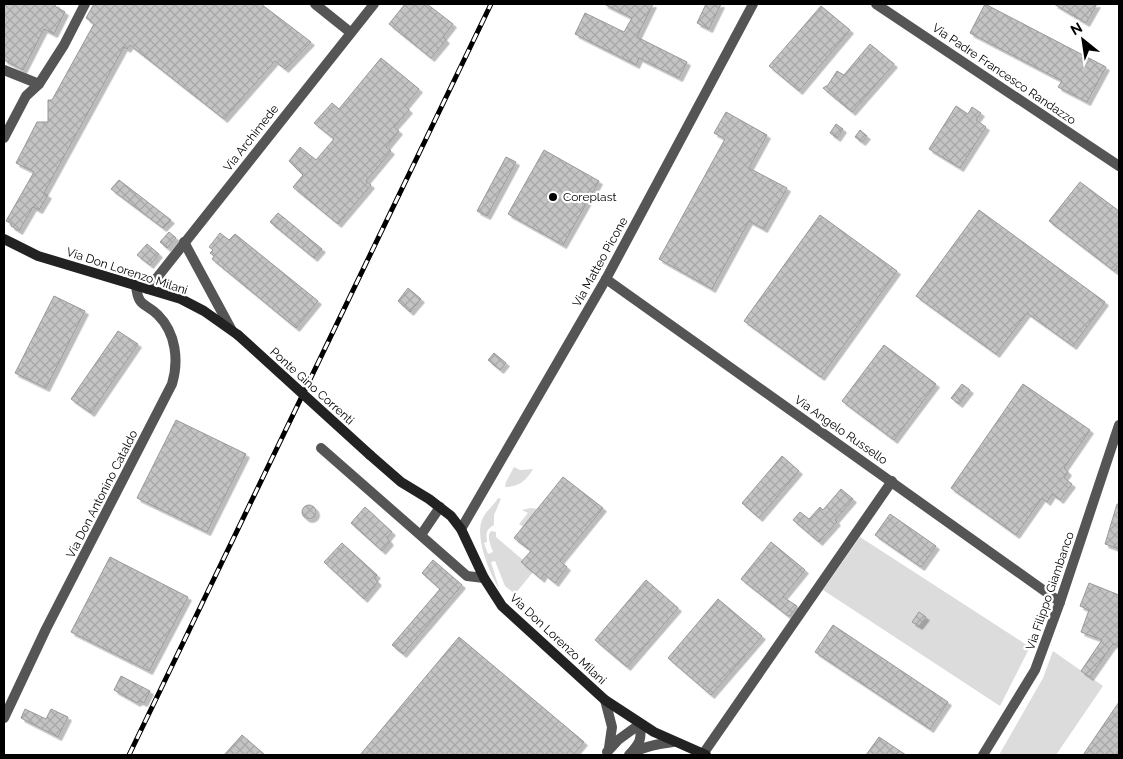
<svg xmlns="http://www.w3.org/2000/svg" width="1123" height="759" viewBox="0 0 1123 759" font-family="Raleway,sans-serif">
<style>
.green{fill:#dcdcdc}
.building{fill:url(#building-cross-hatch);stroke:#999;filter:url(#shadow)}
.lines{fill:none;stroke-linecap:round;stroke-linejoin:round}
.street{stroke:#555;stroke-width:10}
.secondary{stroke:#222;stroke-width:10}
.rail-casing{stroke:#000;stroke-width:5}
.rail{stroke:#fff;stroke-width:3;stroke-dasharray:9;stroke-linecap:butt}
.secondary-bridge{stroke:#222;stroke-width:10}
.poi-dot{fill:#000;stroke:#fff;stroke-width:2}
.labels{text-anchor:middle;stroke-width:4.5;stroke-linejoin:round;paint-order:stroke}
.street-label{font-size:12px;fill:#000;stroke:#fff}
.poi-label{font-size:12px;fill:#000;stroke:#fff;text-anchor:start}
</style>
<defs>
<pattern id="building-cross-hatch" width="8" height="8" patternUnits="userSpaceOnUse" patternTransform="scale(1.25)"><rect width="8" height="8" fill="#c4c4c4"/><path d="M0 0l8 8M0 8l8-8" fill="none" stroke="#a7a7a7"/></pattern>
<filter id="shadow"><feDropShadow dx="3.5" dy="3.5" stdDeviation="0" flood-color="#0004"/></filter>
</defs>
<rect width="100%" height="100%" fill="#fff"/>
<!-- green -->
<g class="green">
<path d="M514,467L520,470L533,469C526,481 519,487 505,487L506,482Z"/>
<path d="M498,498L501,499L494,515V525C486,530 486,532 487,542L484,543L488,554L493,552C491,545 486,537 491,531L496,532V537L523,560L521,563L533,572L515,594L505,586L495,561L491,562L499,588C489,573 475,537 482,520C486,510 493,507 498,498Z"/>
<polygon points="531,508 538,509 524,527 519,524 528,513 522,510"/>
<polygon points="860,537 1030,647 1000,706 823,590"/>
<polygon points="1053,651 1103,686 1056,755 999,755 1043,678"/>
</g>
<!-- building -->
<g class="building">
<polygon points="4,4 56,4 55,6 65,12 54,34 44,29 23,70 4,60"/>
<polygon points="94,4 261,4 311,42 285,69 275,61 224,119 130,45 127,49 124,47 44,193 48,195 39,210 33,207 19,231 11,226 12,224 6,221 34,172 16,163 37,122 48,122 48,100 52,100 94,24 86,18"/>
<polygon points="405,4 427,4 453,24 443,37 446,40 431,58 389,24"/>
<polygon points="604,4 653,4 637,37 687,62 679,78 639,58 636,65 575,34 585,13 624,32 632,18"/>
<polygon points="706,4 721,4 709,29 697,23"/>
<polygon points="985,4 1106,67 1087,102 1058,87 1062,81 970,33"/>
<polygon points="1054,4 1097,4 1086,23"/>
<polygon points="821,6 850,30 799,91 769,66"/>
<polygon points="870,44 894,64 852,112 823,88 828,85 837,71 844,75"/>
<polygon points="381,58 419,89 405,106 409,110 394,127 399,131 386,147 391,151 366,181 371,185 338,224 293,187 303,175 289,161 300,147 316,160 334,139 314,123 332,103 339,109"/>
<polygon points="956,106 968,114 972,107 981,113 976,120 986,127 960,168 929,149"/>
<polygon points="726,112 767,135 749,168 787,188 764,229 749,221 712,289 659,259 725,139 714,133"/>
<polygon points="836,124 843,129 837,138 830,133"/>
<polygon points="860,130 867,136 862,142 855,137"/>
<polygon points="544,150 599,181 563,245 508,214"/>
<polygon points="506,157 516,162 487,216 477,211"/>
<polygon points="119,180 171,220 163,228 111,189"/>
<polygon points="1080,182 1119,211 1119,265 1114,271 1049,221"/>
<polygon points="979,210 1105,302 1073,346 1027,313 996,354 916,296"/>
<polygon points="278,213 322,249 314,258 270,222"/>
<polygon points="820,215 897,271 821,377 744,321"/>
<polygon points="169,232 176,238 167,248 160,242"/>
<polygon points="220,233 229,240 235,234 318,301 296,328 212,259 214,256 210,253 213,250 209,247"/>
<polygon points="147,244 159,254 150,265 137,255"/>
<polygon points="408,288 421,299 410,312 398,301"/>
<polygon points="54,296 85,311 46,388 15,373"/>
<polygon points="118,331 138,344 91,413 71,399"/>
<polygon points="884,345 936,384 894,440 842,401"/>
<polygon points="494,353 506,363 500,370 488,360"/>
<polygon points="962,384 970,390 959,404 951,398"/>
<polygon points="1023,384 1090,430 1064,468 1068,472 1064,478 1072,484 1060,500 1052,494 1047,502 1042,498 1016,535 951,488"/>
<polygon points="176,420 246,454 207,532 137,498"/>
<polygon points="782,456 799,471 759,518 742,503"/>
<polygon points="563,477 603,508 560,561 567,567 555,583 544,574 541,579 521,562 531,551 514,538"/>
<polygon points="841,489 853,499 835,520 837,522 819,542 793,520 800,512 809,519 820,507 823,510"/>
<polygon points="1117,504 1119,504 1119,549 1105,544"/>
<circle cx="309" cy="512" r="7"/>
<polygon points="365,507 392,532 387,538 390,542 382,551 351,523"/>
<polygon points="890,514 936,546 921,567 875,535"/>
<polygon points="771,542 805,570 783,597 797,606 790,616 788,616 741,579"/>
<polygon points="342,543 377,575 374,578 378,582 364,599 324,562"/>
<polygon points="110,557 188,597 149,671 71,632"/>
<polygon points="433,560 462,585 403,654 392,645 440,589 422,573"/>
<polygon points="646,580 678,608 627,667 595,640"/>
<polygon points="1089,583 1119,595 1119,647 1113,644 1090,677 1081,671 1102,640 1081,632 1089,610 1080,606"/>
<polygon points="718,599 762,636 711,695 668,658"/>
<polygon points="919,612 926,617 919,626 912,622"/>
<polygon points="833,625 948,702 930,729 815,652"/>
<polygon points="459,637 584,742 573,755 360,755"/>
<polygon points="121,676 150,691 144,703 139,701 137,703 114,690"/>
<polygon points="1119,702 1119,755 1083,755"/>
<polygon points="25,709 46,719 51,709 68,717 58,737 21,718"/>
<polygon points="242,735 265,755 224,755"/>
<polygon points="879,737 906,755 866,755"/>
</g>
<g class="lines">
<!-- street -->
<g class="street">
<polyline points="315,4 350,32"/>
<polyline points="876,4 1119,166"/>
<polyline points="4,70 39,84"/>
<polyline points="4,138 26,96 39,84 64,45 85,4"/>
<polyline points="184,242 231,329"/>
<polyline points="606,279 1060,602"/>
<polyline points="148,289 374,4"/>
<polyline points="321,448 467,576 484,578"/>
<polyline points="461,529 606,279 753,4"/>
<polyline points="421,535 440,507"/>
<polyline points="605,700 612,727 609,748"/>
<path d="M4,718L46,629L172,384C179,361 176,333 158,315C145,302 138,308 136,285"/>
<path d="M607,752L618,740L640,724C642,740 640,743 629,755"/>
<path d="M633,753C645,746 659,744 673,742"/>
<polyline points="703,754 892,481"/>
<polyline points="983,755 1035,670 1060,602 1119,425"/>
</g>
<!-- secondary -->
<g class="secondary">
<polyline points="4,239 38,256 181,299 204,311 238,335"/>
<polyline points="370,455 401,482 429,499 451,516 461,529 484,578 502,606 605,700 654,732 706,755"/>
</g>
<!-- rail casing -->
<g class="rail-casing">
<polyline id="rail" points="129,755 491,4"/>
</g>
<!-- rail -->
<use href="#rail" class="rail"/>
<!-- secondary-bridge -->
<polyline class="secondary-bridge" points="238,335 370,455"/>
</g>
<!-- markers -->
<circle class="poi-dot" cx="553" cy="197" r="5"/>
<g class="labels">
<!-- street labels -->
<g class="street-label">
<text transform="translate(1004 74) rotate(34)" y="4">Via Padre Francesco Randazzo</text>
<text transform="translate(251 138) rotate(-52)" y="4">Via Archimede</text>
<text transform="translate(600 262) rotate(-61)" y="4">Via Matteo Picone</text>
<text transform="translate(127 271) rotate(18)" y="4">Via Don Lorenzo Milani</text>
<text transform="translate(312 386) rotate(42)" y="4">Ponte Gino Correnti</text>
<text transform="translate(841 430) rotate(35)" y="4">Via Angelo Russello</text>
<text transform="translate(102 494) rotate(-63)" y="4">Via Don Antonino Cataldo</text>
<text transform="translate(1050 591) rotate(-71)" y="4">Via Filippo Giambanco</text>
<text transform="translate(558 639) rotate(43)" y="4">Via Don Lorenzo Milani</text>
</g>
<!-- poi labels -->
<g class="poi-label">
<text x="563" y="201">Coreplast</text>
</g>
</g>
<!-- border -->
<rect width="1123" height="759" fill="none" stroke="#000000" stroke-width="10"/>
<!-- north arrow -->
<g transform="translate(1083 40) rotate(330)" stroke="#ffffff" stroke-width="4" paint-order="stroke">
<path d="M0-4L9 19L0 12L-9 19Z" fill="#000000"/>
<text y="-8" font-size="14" font-weight="bold" text-anchor="middle" fill="#000000">N</text>
</g>
</svg>
